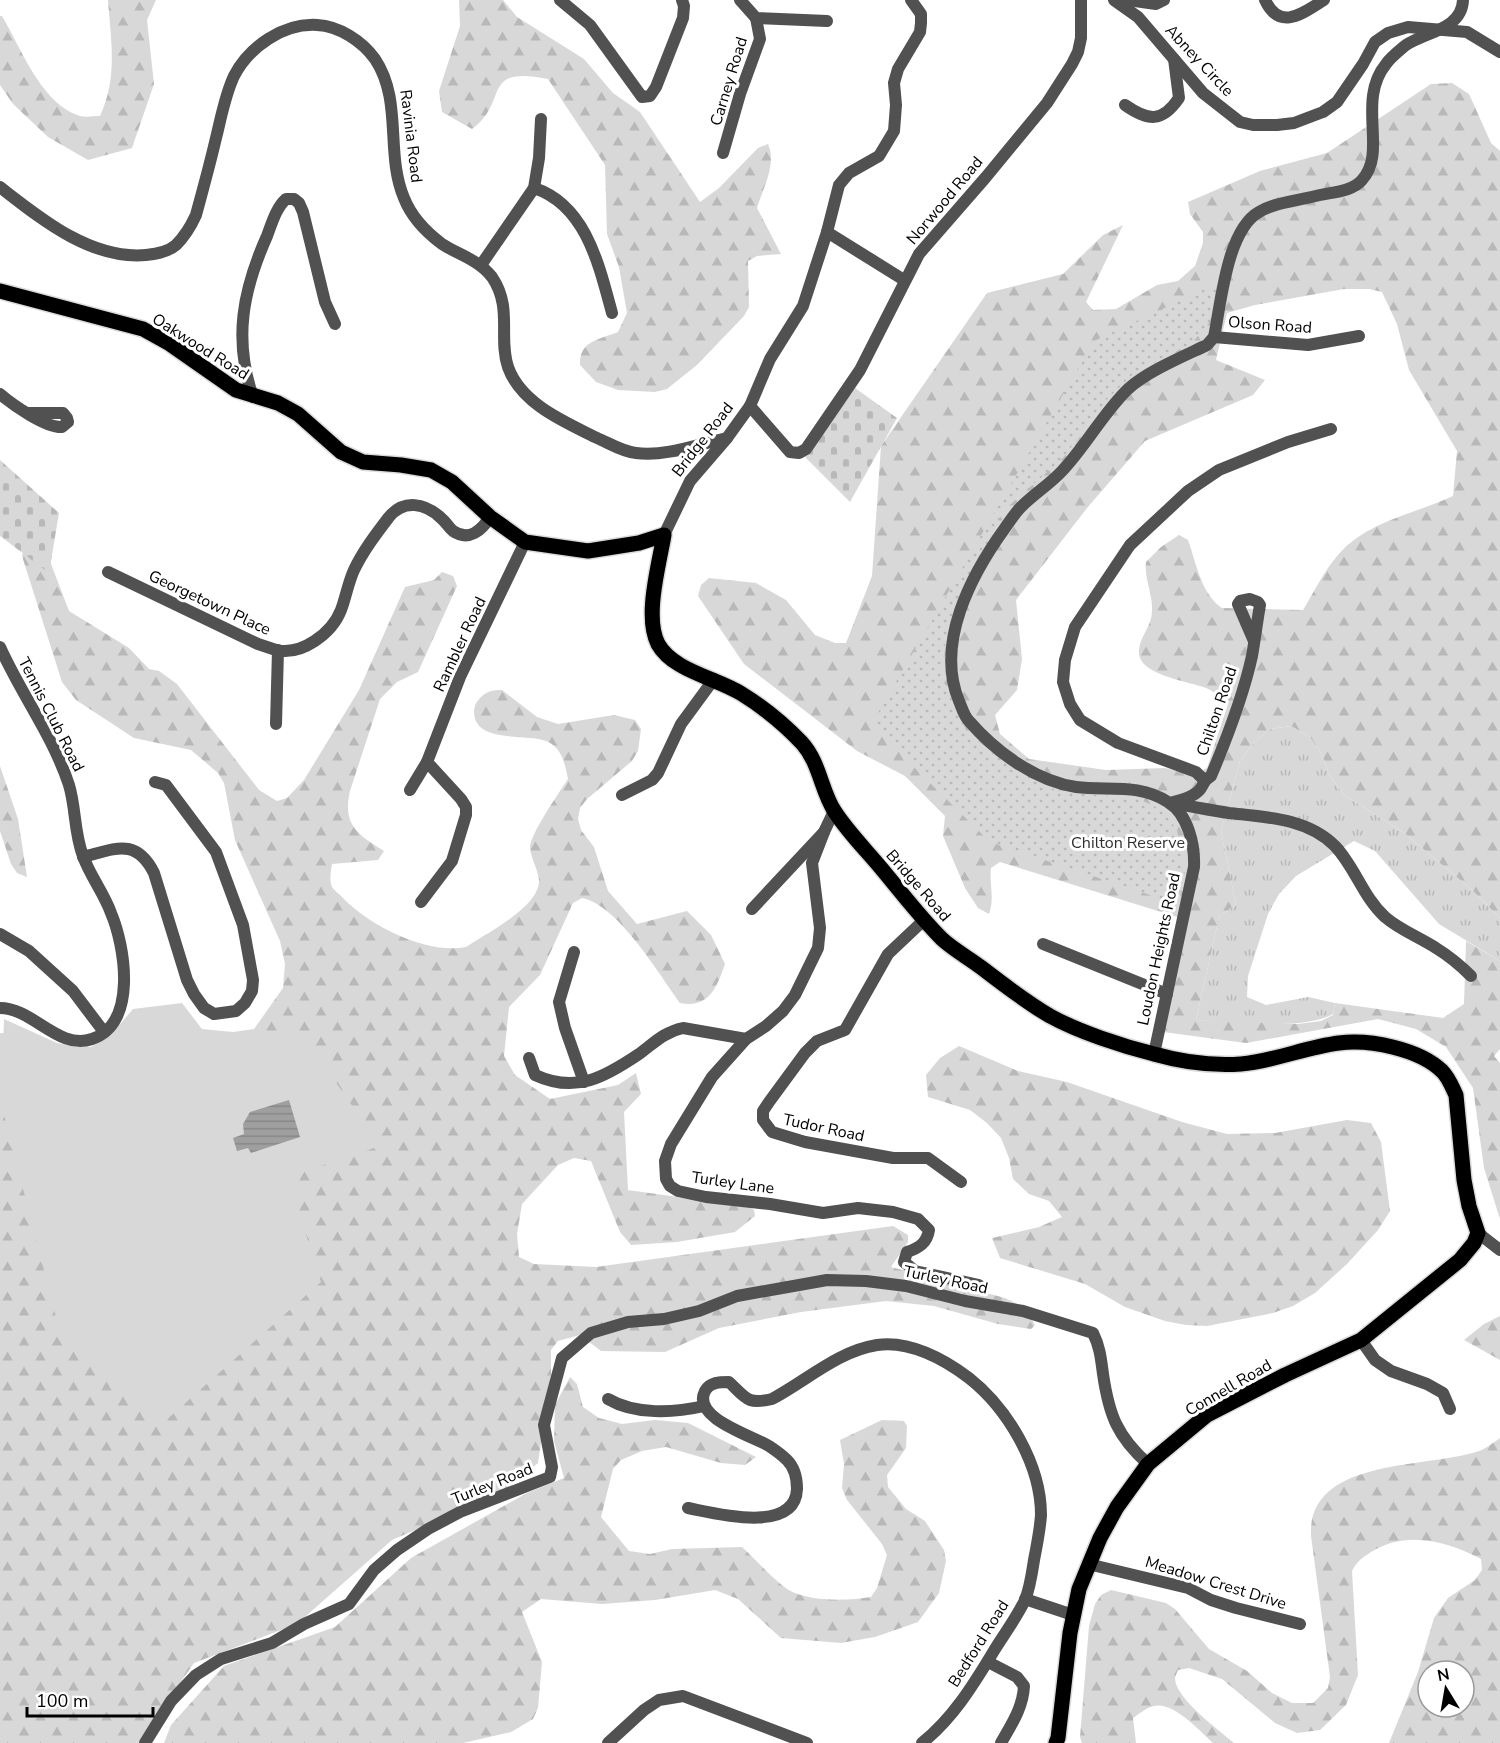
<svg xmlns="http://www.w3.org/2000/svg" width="1500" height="1743" viewBox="0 0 1500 1743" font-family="'Nunito Sans',sans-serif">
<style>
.grass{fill:url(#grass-tufts)}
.forest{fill:url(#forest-firs);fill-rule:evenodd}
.cemetery{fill:url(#cemetery-stones)}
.park{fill:url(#park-dots)}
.garden{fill:#d8d8d8}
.water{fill:url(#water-rules)}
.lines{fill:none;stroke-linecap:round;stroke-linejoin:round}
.major-casing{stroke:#dbdbdb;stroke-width:18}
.minor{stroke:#515151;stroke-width:12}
.major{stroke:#000;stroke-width:15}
.labels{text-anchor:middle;stroke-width:6;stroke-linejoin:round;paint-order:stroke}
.street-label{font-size:16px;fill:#000;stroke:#fff}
.park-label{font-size:16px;fill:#2f2f2f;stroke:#fff}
</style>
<defs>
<pattern id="grass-tufts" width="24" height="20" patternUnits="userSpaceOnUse" patternTransform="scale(1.5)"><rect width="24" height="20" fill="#d8d8d8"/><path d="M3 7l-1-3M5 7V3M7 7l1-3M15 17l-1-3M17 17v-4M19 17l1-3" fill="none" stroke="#b8b8b8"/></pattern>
<pattern id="forest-firs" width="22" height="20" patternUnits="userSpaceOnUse" patternTransform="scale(1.5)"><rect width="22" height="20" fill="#d8d8d8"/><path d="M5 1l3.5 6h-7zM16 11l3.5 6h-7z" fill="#b8b8b8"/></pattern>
<pattern id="cemetery-stones" width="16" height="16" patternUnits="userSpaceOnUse" patternTransform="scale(1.5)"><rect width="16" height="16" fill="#d8d8d8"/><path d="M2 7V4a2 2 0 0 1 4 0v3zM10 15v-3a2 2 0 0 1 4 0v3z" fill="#b8b8b8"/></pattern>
<pattern id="park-dots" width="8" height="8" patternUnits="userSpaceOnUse" patternTransform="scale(1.5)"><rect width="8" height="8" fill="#d8d8d8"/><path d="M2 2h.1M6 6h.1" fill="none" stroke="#b8b8b8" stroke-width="1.8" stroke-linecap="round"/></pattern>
<pattern id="water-rules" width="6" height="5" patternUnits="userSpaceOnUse" patternTransform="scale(1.5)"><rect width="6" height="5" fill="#9f9f9f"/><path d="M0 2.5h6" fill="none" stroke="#878787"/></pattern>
</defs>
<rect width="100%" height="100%" fill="#fff"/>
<!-- grass -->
<path class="grass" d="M1291,726L1310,737L1322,755L1330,776L1344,795L1403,832L1472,890L1500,918V961L1439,924L1375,851L1354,841L1296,876L1279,894L1268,914L1248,976L1247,997L1266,1005L1308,997L1335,1003L1333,1014C1302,1031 1232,1022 1196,1020L1219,917L1236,904L1221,831L1240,761L1254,743L1270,729Z"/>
<!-- forest -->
<g class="forest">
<path d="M108,0H156L147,20L154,84L132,148L88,160L48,137L13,104L0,85V16H2C21,48 40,101 77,115C83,118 93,116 100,116C118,77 111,42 108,0Z"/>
<path d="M459,0H503L517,17L584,59L613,93L640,112L700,202L719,188L758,148L768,144C777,164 763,188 757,208L781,254L757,256L748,261L749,307L744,316L697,365L667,389L655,392L618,390L596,382L580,365C579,341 598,340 618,332L627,313L619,267L607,234L605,165L548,79C479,65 510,102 472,129L442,112L439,91L460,26Z"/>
<path d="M1452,83L1469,94L1491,143L1500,151V918L1472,890L1403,832L1344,795L1330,776L1322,755L1310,737L1291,726L1270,729L1254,743L1240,761L1221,831L1236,904L1219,917L1196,1020L1298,1024L1321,1021L1333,1015L1335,1003L1443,1018L1464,1004L1466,941L1500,961V1049L1494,1056L1500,1063V1219L1484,1168L1473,1088L1446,1047L1416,1029L1378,1019L1246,1043L1163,1032L1187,920L1000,862L991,868C989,884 995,898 989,914L978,908L965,888L943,836L945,816L905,776L857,751L744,664L698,596L701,585L709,578L756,583L786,600L815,635L835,643H846L872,576L881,446L987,293L1063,274L1103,235L1123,225L1086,302L1093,310L1116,309L1157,285L1178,281L1195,266L1203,243V232L1190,214L1188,202L1260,171L1327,153L1431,84ZM1344,289H1369L1382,292L1397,324L1409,370L1457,451L1453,496C1415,514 1367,521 1338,555C1324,571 1314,592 1303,610L1222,608C1201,594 1196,562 1188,540L1179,535L1161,547L1146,562C1144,579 1153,594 1152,611C1152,626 1140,636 1139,650C1136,675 1188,681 1206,688C1214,691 1221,699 1228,704L1207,768L1192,775L1165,768L1106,770L1029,759L1000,734L995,715L1017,690L1022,659L1016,600L1087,508L1145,441L1253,395L1265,380L1216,360L1227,313L1255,305Z"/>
<path d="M43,543L69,611L129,648L149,669L159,671L177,684L259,790L277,801L287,798L304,780L359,690L405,587L434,580L442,572L453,576L457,586L418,672L397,682L380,699L350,791C342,825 358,835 384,851L378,860L332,864C331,871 329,880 332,887C334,890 339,894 342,897C368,925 427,955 466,947C485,934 540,907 539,880C538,869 531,859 530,848C530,834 559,793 568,779C565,764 562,747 546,741C527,733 476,744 474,713C474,706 476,702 481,697C487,691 493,690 502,690L537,717L558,724L614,715L635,720L641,729L638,751L632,761L587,799L580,808L578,819L581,830L594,847L608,891L637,924L687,911L711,935L725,964C717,987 709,1009 680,1003C659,974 618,905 582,898L573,903L540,975L509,1007L504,1056L515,1075L550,1099L618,1085L636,1073L641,1094L624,1112L628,1190L749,1207L754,1210L755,1216L735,1232L677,1242L631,1245L620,1232L591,1161L574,1158L558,1165L522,1204L517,1234L519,1257L534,1264L596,1267L893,1226L908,1235V1242L891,1267L1005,1298L1024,1307L1035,1325L1031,1329L998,1324L934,1306L886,1301L801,1312L719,1328L665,1352L601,1351L580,1335L558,1341L551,1350V1375L538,1463L504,1492L392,1540L297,1624L194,1663L138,1743H0V1033L10,1034L16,1079L205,1036L254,1029L283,988L285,964L280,941L235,840L224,783L218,773L191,750L134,738L76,700L62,682L22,556L25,546Z"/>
<polygon points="0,766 18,819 27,877 17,873 11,864 0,831"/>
<polygon points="959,1046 1018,1071 1067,1082 1182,1122 1227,1134 1275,1133 1347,1120 1371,1123 1381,1142 1390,1211 1378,1230 1347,1264 1315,1293 1293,1306 1273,1313 1207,1326 1186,1325 1165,1321 1125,1307 1085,1284 1000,1258 992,1238 1039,1227 1062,1217 1049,1201 1029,1194 1013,1179 1009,1158 1001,1138 987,1123 970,1110 928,1097 926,1075 940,1058"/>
<polygon points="1500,1316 1500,1360 1464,1340 1484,1324"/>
<path d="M570,1377L577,1384L583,1407L599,1418L622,1424L655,1420L688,1423L756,1457L745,1465L721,1463L666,1447L642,1451L621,1460L613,1469L601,1517L629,1551L650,1554L672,1549L742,1547C756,1560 771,1577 787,1589C807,1602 848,1601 871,1597L877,1588L887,1555L882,1544L847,1500L842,1488L844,1464L840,1440L882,1420L904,1421L907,1426L906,1448L887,1475L888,1487L906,1509L925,1521L944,1550L946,1561L939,1593L918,1622L875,1637L841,1643L781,1638L738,1599L715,1590L655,1600L602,1604L541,1599L522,1612L542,1662L538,1708L533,1719L511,1732L463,1743H164L171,1725L224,1666L335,1627L411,1558L527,1493L564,1478L554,1441L555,1405Z"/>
<path d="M1500,1438V1743H1389L1418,1672L1434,1618L1448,1598L1475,1580L1482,1570L1481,1559C1446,1541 1407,1530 1371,1552C1362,1558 1357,1561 1352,1571L1358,1675L1346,1705L1320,1730L1297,1733L1275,1723L1222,1679L1189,1668L1178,1670C1177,1673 1175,1676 1175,1679C1176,1699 1220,1731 1234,1743H1213C1200,1731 1173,1701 1154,1706C1147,1707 1139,1714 1133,1718L1136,1743H1082L1080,1737L1089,1626L1095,1604L1101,1595L1111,1590L1166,1603L1175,1609L1209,1649L1247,1671L1272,1693L1292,1703H1313L1328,1688L1330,1677L1311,1536C1307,1458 1426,1468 1476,1452C1484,1450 1493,1443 1500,1438ZM1428,1671H1464V1707H1428Z"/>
</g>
<!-- cemetery -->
<g class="cemetery">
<polygon points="855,388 897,418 850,502 805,457"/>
<polygon points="0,460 59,513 49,573 0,536"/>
</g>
<!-- park -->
<polygon class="park" points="1218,283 1209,323 1192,343 1133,374 1108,398 1063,458 1003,511 948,628 945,644 943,680 967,732 1009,766 1059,792 1137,798 1162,810 1177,830 1184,863 1185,879 1177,904 990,842 871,725 1094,341"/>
<!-- garden -->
<polygon class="garden" points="182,1003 202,1029 306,1039 380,1146 288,1177 321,1282 163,1423 57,1321 1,1103 4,1019 57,1043 78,1047 91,1047 110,1036 133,1009"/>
<!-- water -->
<polygon class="water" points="289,1100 300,1137 251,1153 248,1148 237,1151 233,1138 244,1134 243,1124 250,1112"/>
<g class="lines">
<!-- major casing -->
<g class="major-casing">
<path id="major" d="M0,291L143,329L170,344L236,390L278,403L298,414L341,452L363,462L401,465L431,470L452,482L490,517L525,542L588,551L639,543L664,535C659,565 644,617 658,644C673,671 717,678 742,694C763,707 785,725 802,743C820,763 821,791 835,812C848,832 866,850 881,868C901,892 920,917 942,939C954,950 969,958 982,968C1004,985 1026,1002 1050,1016C1079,1032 1122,1046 1154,1054C1182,1062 1212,1066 1241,1064C1275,1061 1306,1047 1339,1043C1370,1039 1419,1049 1442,1071C1449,1078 1452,1087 1456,1095L1464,1180L1469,1206L1478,1233L1474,1243L1460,1260L1361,1340L1285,1375L1207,1415L1148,1464L1117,1507L1100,1538L1079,1589L1070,1633L1058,1738L1056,1743"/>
</g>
<!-- minor -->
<g class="minor">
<polyline points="560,0 590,25 642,97 650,96 656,87 683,18 684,6 682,0"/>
<polyline points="740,0 756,18 827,21"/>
<polyline points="1114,0 1138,17 1203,93 1240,122 1253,125 1277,125 1294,123 1323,112 1337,102 1363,64 1375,42 1388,33 1408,27 1467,32 1500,52"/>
<polyline points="1128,0 1156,4 1164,0"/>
<path d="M1265,0C1280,32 1303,13 1324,0"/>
<path d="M1125,105C1148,121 1162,123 1179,98L1174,59"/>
<polyline points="723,153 740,94 760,39 756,18"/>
<path d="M0,187C41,219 91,260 146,255C156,254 168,252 176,245C185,236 191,226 196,215C203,189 210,164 216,138C221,118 225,95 234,76C249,47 283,23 317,25C339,26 362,41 375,59C403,101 385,153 404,198C411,216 426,232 442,244C459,255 479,260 492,277C513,308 498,337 508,367C521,404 565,422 597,438C609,443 623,452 636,453C665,457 699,444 727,438"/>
<path d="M534,188C586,205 599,265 612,313"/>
<polyline points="827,232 904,280"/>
<polyline points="481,265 534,188 539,158 541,119"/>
<polyline points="1214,337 1308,345 1359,336"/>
<path d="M0,394C13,405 46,428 62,427L68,422L67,418L63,413H29"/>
<path d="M253,397C233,339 243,290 267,236C272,223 276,208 286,199H294L299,203L303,212L325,302L335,324"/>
<polyline points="750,406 790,452 799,453 806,449 860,370 919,254 986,177 1047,103 1072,64 1078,52 1081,38 1081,0"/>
<polyline points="664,535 690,481 727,438 750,406 770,359 803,306 827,232 839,185 849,173 879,156 894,131 896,105 894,83 898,69 920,32 921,23 921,14 911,0"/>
<path d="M108,572L258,644C264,646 270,648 276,650C302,656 332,633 341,610C346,597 348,583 354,570C363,551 376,534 389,517C404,499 425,503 441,518C446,522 449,528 453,531C469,542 482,530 490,517"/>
<path d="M0,647C21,694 53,736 69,785C76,808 74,833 83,856C90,876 104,893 111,913C125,946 138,1024 92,1039C59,1051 33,1008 0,1008"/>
<polyline points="276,724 278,650"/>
<polyline points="1204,780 1196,772 1118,743 1080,720 1070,704 1063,682 1065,660 1075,627 1130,545 1188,491 1219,470 1288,442 1331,429"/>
<polyline points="410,790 427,762 460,677 525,542"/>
<polyline points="622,795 652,780 658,773 681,724 714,679"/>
<path d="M1173,802C1182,800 1196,796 1201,788C1205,782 1204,780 1211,776C1227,738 1243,697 1252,656C1255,639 1257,622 1260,605L1258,602L1250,599L1240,601L1238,604L1254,641"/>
<path d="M1170,803C1190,806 1209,810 1229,813C1265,817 1307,818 1335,846C1355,867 1363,897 1385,917C1400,930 1419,937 1436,948C1449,956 1460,965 1471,976"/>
<path d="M824,832L812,863L820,928L818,948L795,995L783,1011L766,1026L746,1039L712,1077L671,1144L665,1161L666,1179L670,1186L678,1191L706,1197L770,1204L823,1213L858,1208L893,1212L918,1219L929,1230C927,1243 919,1248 907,1252L904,1262L915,1271L979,1285"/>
<path d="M83,857C115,849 136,837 154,873L187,980L194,994L204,1008L214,1014L236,1011L245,1003L252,991L253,980L243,925L216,852L166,785L155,782"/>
<polyline points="421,902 452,861 466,815 466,807 461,799 427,762"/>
<polyline points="752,909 824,832 834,811"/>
<polyline points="924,920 888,954 845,1030 817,1041 805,1053 769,1102 763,1111 763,1120 772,1132 805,1142 893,1158 928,1158 961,1182"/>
<polyline points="0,934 29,951 73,991 104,1032"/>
<polyline points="1043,944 1167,994"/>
<polyline points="574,952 559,1002 565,1028 584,1082"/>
<path d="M1154,1054L1194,867C1195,845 1188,814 1168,802C1139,783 1108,791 1076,787C1035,781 995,751 969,721C964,716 962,708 959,701C935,643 971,575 1005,528C1010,521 1015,513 1021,507C1034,494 1050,484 1062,471C1086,446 1103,413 1128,389C1148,371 1182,357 1207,345L1214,337C1221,303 1227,230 1259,212C1276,202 1301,200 1320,195C1334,192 1353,191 1362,180C1388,152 1356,101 1386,64C1391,57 1400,50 1406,45C1426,32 1462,29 1463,0"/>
<path d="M529,1058L535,1075C576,1094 605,1077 639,1054C654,1043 664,1032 683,1028L746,1039"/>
<polyline points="1478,1233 1500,1250"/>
<polyline points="1361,1340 1375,1360 1391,1371 1427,1384 1443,1393 1450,1409"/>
<path d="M608,1399C635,1415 674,1413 704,1406"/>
<path d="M688,1508C714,1513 795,1535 797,1489C797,1478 795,1468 787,1460C782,1455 775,1450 769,1446C753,1436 691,1418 705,1391C710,1382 720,1382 729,1382C746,1398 747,1405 772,1399C806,1381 838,1351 877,1345C909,1340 944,1359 969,1378C1007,1408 1041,1464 1041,1515C1040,1530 1037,1545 1034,1560C1032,1573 1030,1588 1025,1600C1016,1619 1002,1637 992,1654C972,1687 952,1719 922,1743"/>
<polyline points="1088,1564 1188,1588 1211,1600 1236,1608 1300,1624"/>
<polyline points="1025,1599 1073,1615"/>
<path d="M988,1662L1017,1677L1024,1686C1023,1708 1011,1725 1001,1743"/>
<path d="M145,1743L171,1701L196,1675L221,1659L272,1643L304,1624L349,1604L374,1570L397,1550L428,1529L460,1512L550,1477L552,1467L544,1425L562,1358L591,1333L628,1322L664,1319L699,1311L737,1296L827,1280L866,1281L906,1286L965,1301L1023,1311L1093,1333C1100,1347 1101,1359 1103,1374C1109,1415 1117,1436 1148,1464"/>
<polyline points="608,1743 644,1710 659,1700 683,1696 807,1743"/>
</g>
<!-- major -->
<use href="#major" class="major"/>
</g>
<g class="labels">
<!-- street labels -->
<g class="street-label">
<text transform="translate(1200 60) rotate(47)" y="6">Abney Circle</text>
<text transform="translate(728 81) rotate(-73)" y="6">Carney Road</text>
<text transform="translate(412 136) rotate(83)" y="6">Ravinia Road</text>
<text transform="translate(944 200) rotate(-50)" y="6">Norwood Road</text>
<text transform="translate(1270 324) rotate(4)" y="6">Olson Road</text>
<text transform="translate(201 346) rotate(32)" y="6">Oakwood Road</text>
<text transform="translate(702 439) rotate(-52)" y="6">Bridge Road</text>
<text transform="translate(210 602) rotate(25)" y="6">Georgetown Place</text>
<text transform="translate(459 644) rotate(-65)" y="6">Rambler Road</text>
<text transform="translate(1216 711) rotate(-71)" y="6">Chilton Road</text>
<text transform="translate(52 714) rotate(63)" y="6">Tennis Club Road</text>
<text transform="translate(919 885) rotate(49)" y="6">Bridge Road</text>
<text transform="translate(1158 949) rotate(-78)" y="6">Loudon Heights Road</text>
<text transform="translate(824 1127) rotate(12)" y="6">Tudor Road</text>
<text transform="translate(733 1182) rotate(8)" y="6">Turley Lane</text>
<text transform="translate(946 1279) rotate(12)" y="6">Turley Road</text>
<text transform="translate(1228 1387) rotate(-30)" y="6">Connell Road</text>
<text transform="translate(492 1483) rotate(-22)" y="6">Turley Road</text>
<text transform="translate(1216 1582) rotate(17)" y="6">Meadow Crest Drive</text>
<text transform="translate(978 1643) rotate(-58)" y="6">Bedford Road</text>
</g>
<!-- park labels -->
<g class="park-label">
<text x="1128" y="848">Chilton Reserve</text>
</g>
</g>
<!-- north arrow -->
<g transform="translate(1446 1689) rotate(349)"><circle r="28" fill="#ffffff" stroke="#999999" stroke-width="1.5"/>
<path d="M0-4.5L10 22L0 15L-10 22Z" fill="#000000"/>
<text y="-9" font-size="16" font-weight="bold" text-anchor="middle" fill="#000000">N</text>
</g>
<!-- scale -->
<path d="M27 1707v9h126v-9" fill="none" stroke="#000000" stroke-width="3"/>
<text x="36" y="1707" font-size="18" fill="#000000" stroke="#ffffff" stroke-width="4.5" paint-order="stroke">100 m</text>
</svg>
